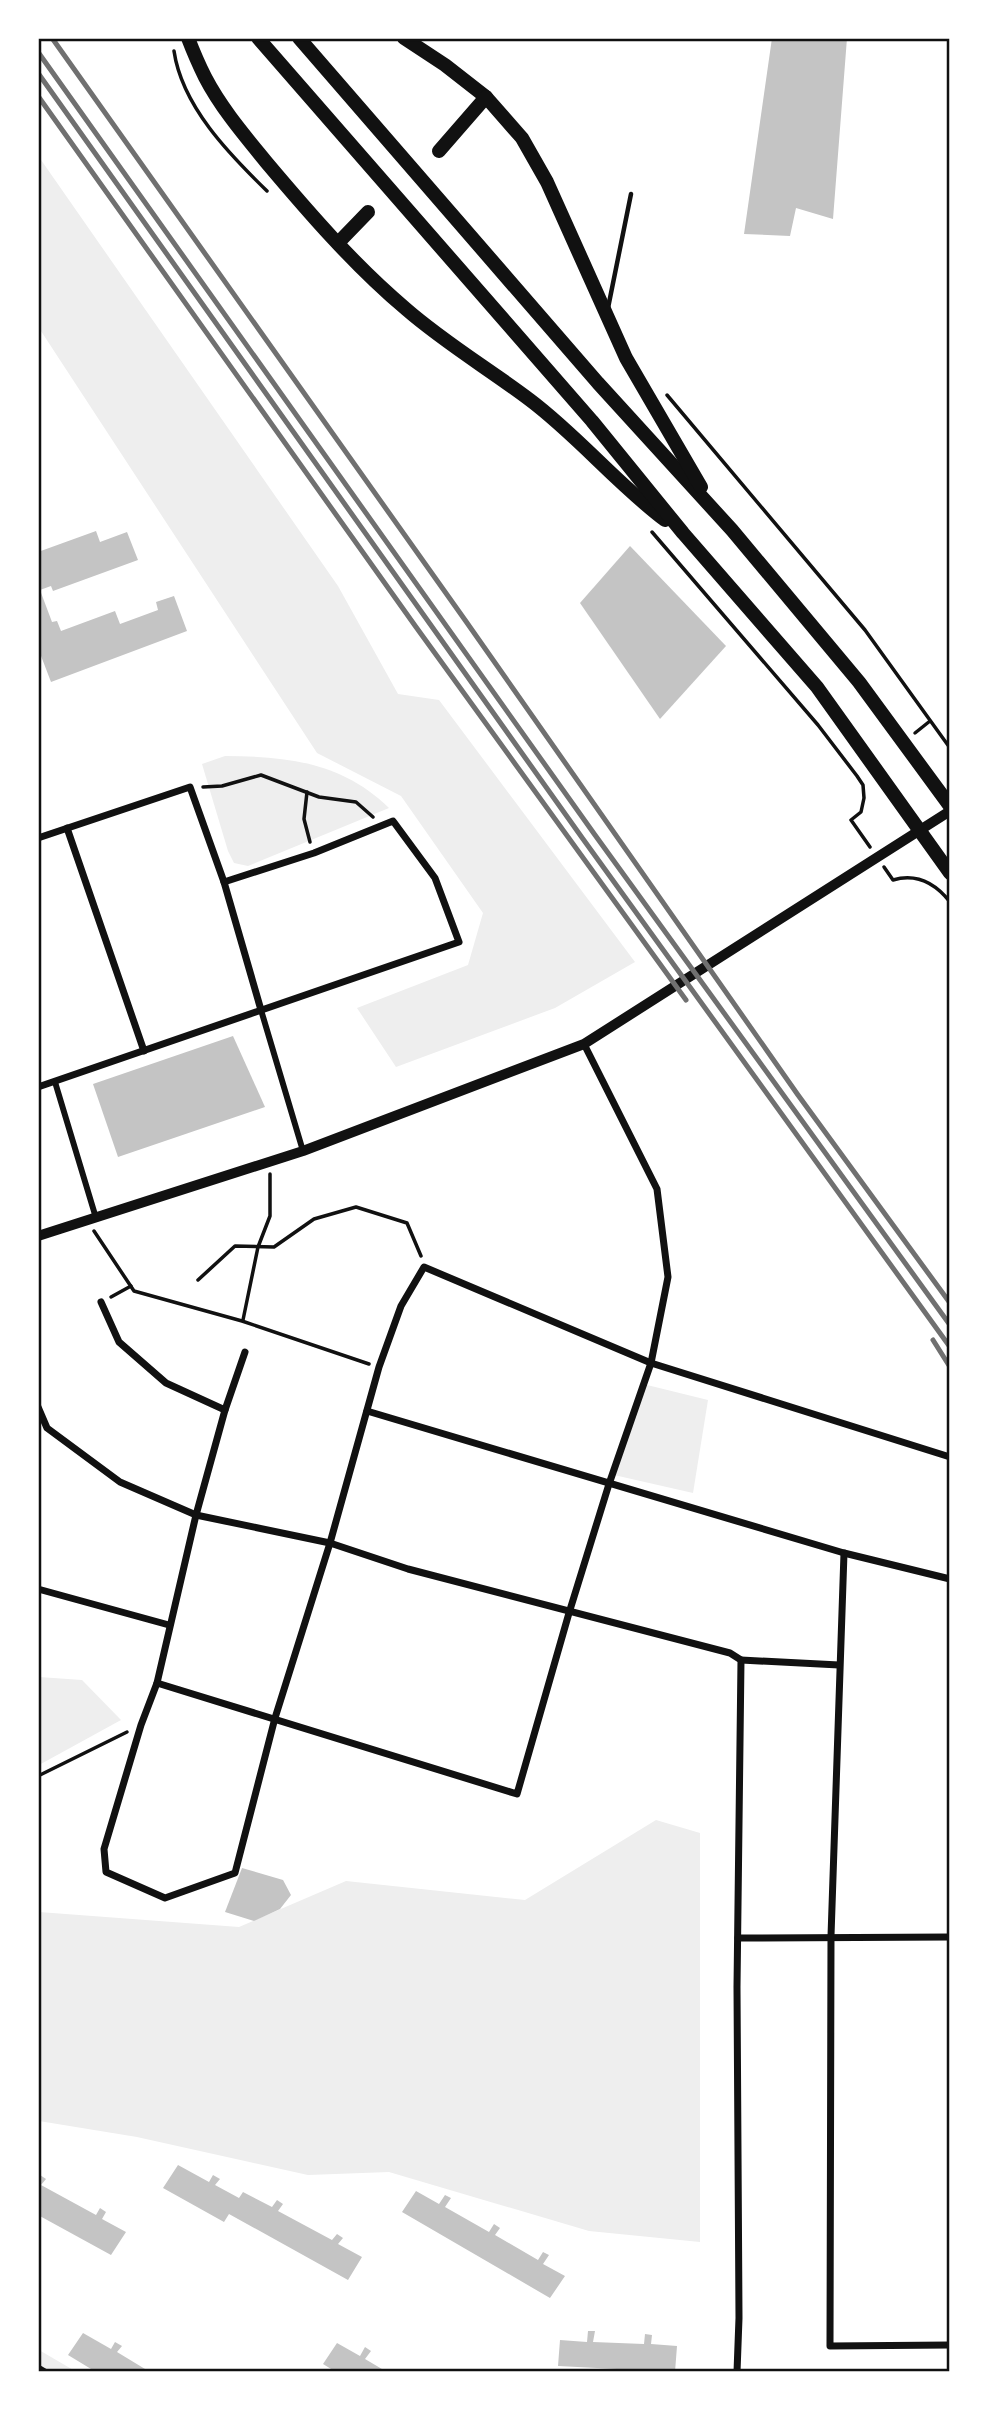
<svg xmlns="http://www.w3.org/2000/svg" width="988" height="2410" viewBox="0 0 988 2410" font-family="Roboto,sans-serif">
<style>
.green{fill:#eee}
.building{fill:#c4c4c4}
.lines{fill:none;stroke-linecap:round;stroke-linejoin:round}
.path{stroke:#111;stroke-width:3.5}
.service{stroke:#111;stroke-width:4.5}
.pedestrian{stroke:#111;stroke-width:6}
.minor{stroke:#111;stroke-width:7}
.tertiary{stroke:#111;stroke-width:10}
.primary{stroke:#111;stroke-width:14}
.rail{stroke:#707070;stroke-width:5}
.neatline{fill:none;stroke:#111;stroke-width:2.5}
</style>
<rect width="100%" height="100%" fill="#fff"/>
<!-- green -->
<g class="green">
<polygon points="39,157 338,586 398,694 439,700 635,962 555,1008 396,1067 357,1008 468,965 483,913 401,796 317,753 39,328"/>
<path d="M225,756C288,756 343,763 389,808L248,866L234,863L228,851L202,764Z"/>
<polygon points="643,1384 708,1400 693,1493 614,1475"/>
<polygon points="39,1677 82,1680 121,1720 39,1765"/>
<polygon points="656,1820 700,1833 700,2242 589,2231 389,2172 308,2175 137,2137 39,2121 39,1912 239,1927 346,1881 525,1900"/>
<polygon points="39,2350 75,2371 39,2371"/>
</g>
<!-- building -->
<g class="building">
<polygon points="772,38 847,38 833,219 796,208 790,236 744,234"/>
<polygon points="96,531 100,542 127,532 138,560 53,591 51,586 40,590 52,622 57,621 61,631 115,611 120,624 158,610 156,602 174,596 187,631 51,682 38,648 38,552"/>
<polygon points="630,546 726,646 660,719 580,603"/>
<polygon points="233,1036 265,1107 118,1157 93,1084"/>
<polygon points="242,1868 283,1880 291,1895 280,1909 254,1921 225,1912"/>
<polygon points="178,2165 209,2182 213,2175 220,2179 215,2185 239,2198 243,2192 272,2207 277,2200 283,2204 278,2211 332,2240 337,2234 343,2238 338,2244 362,2257 348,2280 229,2214 224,2222 163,2188"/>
<polygon points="40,2175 46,2179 41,2185 96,2215 100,2208 106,2212 102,2219 126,2232 111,2255 38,2215"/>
<polygon points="416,2191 439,2204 445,2195 451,2198 445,2207 489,2232 494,2224 500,2228 495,2235 538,2260 543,2252 549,2255 543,2264 565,2276 550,2298 402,2212"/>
<polygon points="588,2331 595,2331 593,2342 644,2344 645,2334 652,2335 651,2344 677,2346 675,2372 558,2366 560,2340 587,2342"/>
<polygon points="83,2333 111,2349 115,2342 122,2346 117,2352 150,2372 96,2372 68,2355"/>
<polygon points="337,2343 360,2356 365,2347 371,2351 365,2359 387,2372 336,2372 323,2364"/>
</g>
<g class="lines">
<!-- path -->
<g class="path">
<path d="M174,51C182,106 229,154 267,191"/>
<polyline points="667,395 865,630 950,748"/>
<polyline points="652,532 818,725 857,776 863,785 864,798 861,812 851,820 870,847"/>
<polyline points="915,733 930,721"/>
<polyline points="203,787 222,786 261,775 319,797 356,802 373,817"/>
<polyline points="307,792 304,819 310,842"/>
<path d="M884,867L893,880C917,873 935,883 950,902"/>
<polyline points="94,1231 134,1291 242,1321 369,1364"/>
<polyline points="198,1280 235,1246 274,1247 314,1219 356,1207 407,1223 421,1256"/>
<polyline points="111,1297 131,1286"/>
<polyline points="243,1320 258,1247 270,1216 270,1174"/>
<polyline points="38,1776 127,1732"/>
<polyline points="38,2366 48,2372"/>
</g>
<!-- service -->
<polyline class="service" points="608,308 631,194"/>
<!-- pedestrian -->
<g class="pedestrian">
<polyline points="261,1010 303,1151"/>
<polyline points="55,1082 96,1218"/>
</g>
<!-- minor -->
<g class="minor">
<polyline points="67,828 144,1051"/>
<polyline points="38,838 190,787 224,882 314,853 393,821 435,878 459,942 38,1087"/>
<polyline points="224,882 261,1010"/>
<polyline points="101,1302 119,1342 166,1383 225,1410"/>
<polyline points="245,1352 225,1410 196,1515 157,1683 141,1725 104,1849 106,1872 165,1898 235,1873 275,1718 330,1543 379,1367 401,1306 424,1267 651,1363 950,1457"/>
<polyline points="38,1407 47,1428 120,1482 196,1515 330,1543 408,1569 730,1653 741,1660 737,1987 739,2318 737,2372"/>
<polyline points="367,1411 844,1553 950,1579"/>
<polyline points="844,1553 831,1936 830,2346 950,2345"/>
<polyline points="38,1589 169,1625"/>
<polyline points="741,1660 839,1665"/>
<polyline points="157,1683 517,1794 569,1613 609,1484 651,1363 668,1277 657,1189 584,1044"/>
<polyline points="738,1938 950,1937"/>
</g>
<!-- tertiary -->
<polyline class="tertiary" points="38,1236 303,1151 584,1044 950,811"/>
<!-- primary -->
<g class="primary">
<path d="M188,38C193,51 199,65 205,77C221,108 245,136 267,163C310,214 355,266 406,309C445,343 489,369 530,400C578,436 617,484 665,520"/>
<polyline points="258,38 592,421 683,533 817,687 950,873"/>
<polyline points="299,38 598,383 732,530 859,682 950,806"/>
<polyline points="404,38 445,65 486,97 522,138 547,182 626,358 701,487"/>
<polyline points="439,151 486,97"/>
<polyline points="338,243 368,212"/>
</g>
<!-- rail -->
<g class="rail">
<polyline points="52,38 465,620 798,1095 950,1303"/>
<polyline points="38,52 595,835 950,1325"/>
<polyline points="38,73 583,839 950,1347"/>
<polyline points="38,96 416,627 686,1000"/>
<polyline points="933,1340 950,1367"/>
</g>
</g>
<!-- border -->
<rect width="988" height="2410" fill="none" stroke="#ffffff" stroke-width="80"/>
<rect x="40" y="40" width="908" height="2330" class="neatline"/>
</svg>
